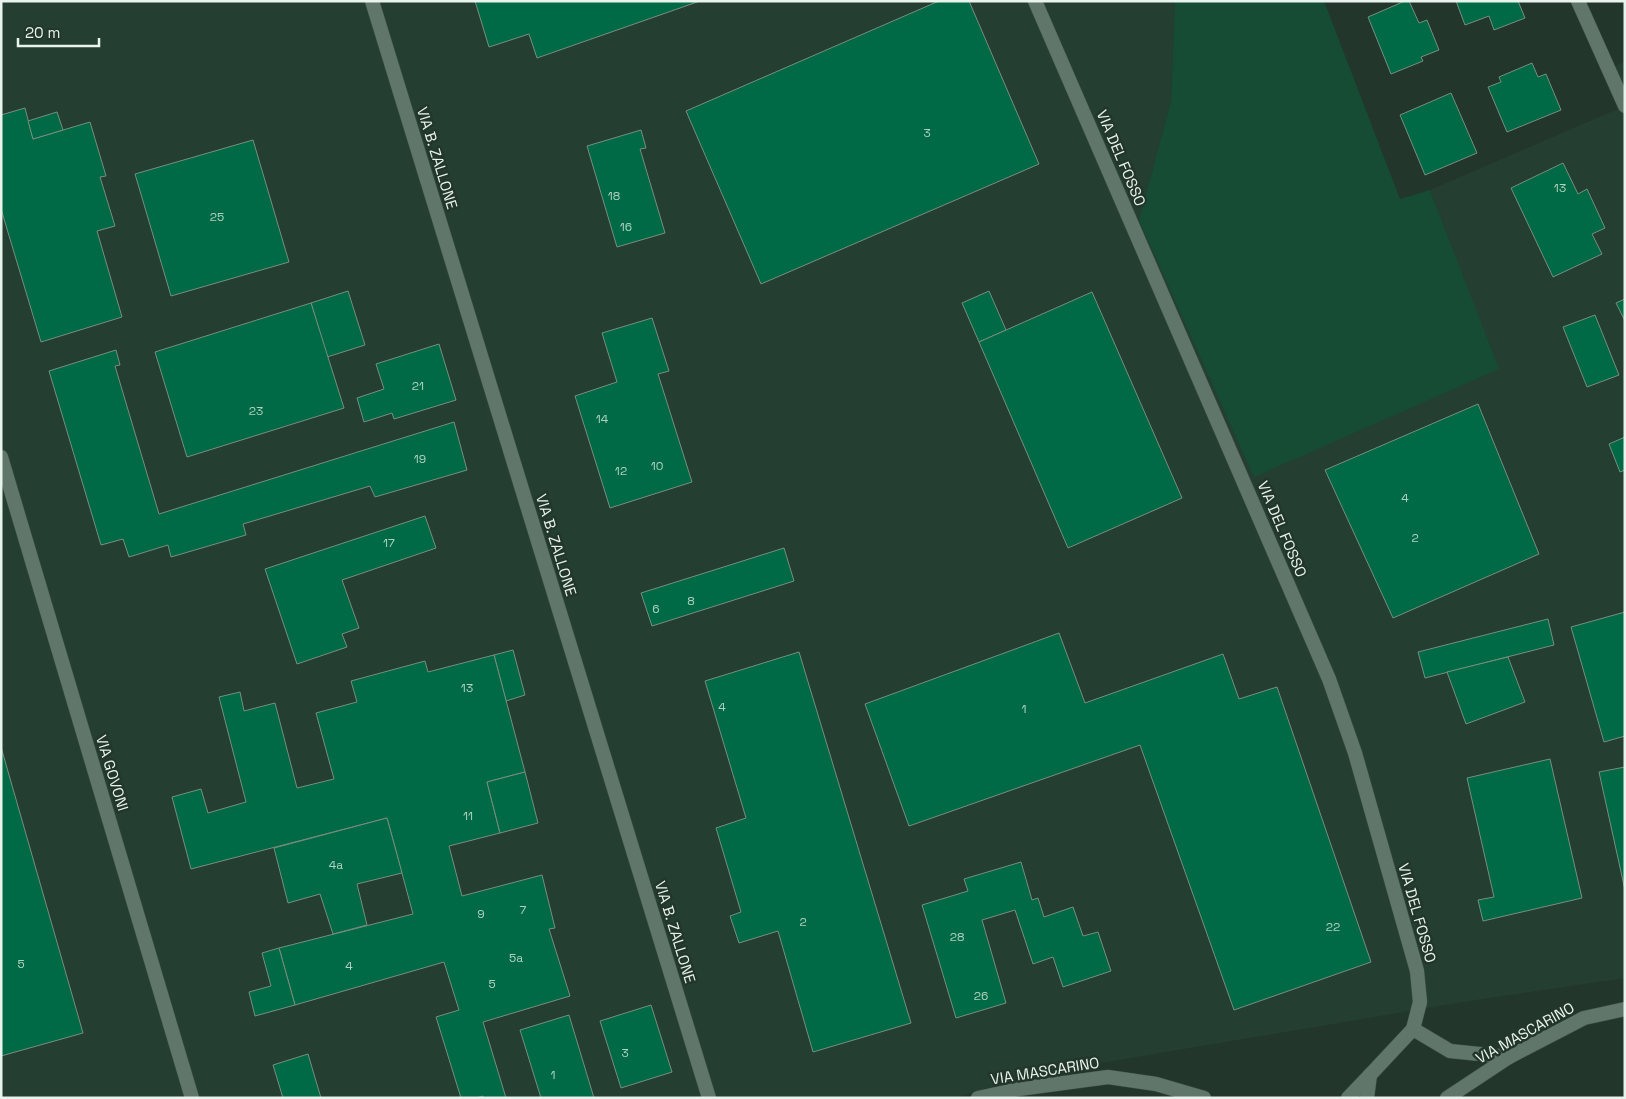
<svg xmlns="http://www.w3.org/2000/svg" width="1626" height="1099" viewBox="0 0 1626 1099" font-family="'Space Grotesk',sans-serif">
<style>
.built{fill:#243f31}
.green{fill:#164b34}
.building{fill:#006945;stroke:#788e81}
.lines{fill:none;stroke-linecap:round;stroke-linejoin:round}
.minor-casing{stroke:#3f5148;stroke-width:15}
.tertiary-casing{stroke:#3f5148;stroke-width:15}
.minor{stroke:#60766a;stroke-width:14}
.tertiary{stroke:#60766a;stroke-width:14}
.labels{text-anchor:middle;stroke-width:5;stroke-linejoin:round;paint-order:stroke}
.number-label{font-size:12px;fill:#aed1c3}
.street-label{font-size:15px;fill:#e8f4ed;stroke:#23362c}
</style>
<rect width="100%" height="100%" fill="#23362c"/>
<!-- built -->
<polygon class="built" points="1,1 1175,1 1171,101 1139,220 1498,369 1430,190 1618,109 1613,68 1625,60 1625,978 1462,1002 1030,1075 955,1098 1,1098"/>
<!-- green -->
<polygon class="green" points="1175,1 1324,1 1400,199 1430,190 1499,369 1254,477 1139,220 1171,101"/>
<!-- building -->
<g class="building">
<polygon points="475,1 700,1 537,58 529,34 489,47"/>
<polygon points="939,1 969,1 1039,164 761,284 686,111"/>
<polygon points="1405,1 1409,1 1419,23 1427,20 1439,50 1421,57 1423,61 1391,74 1368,17"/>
<polygon points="1456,1 1518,1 1525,18 1494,30 1489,16 1465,25"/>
<polygon points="1532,63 1538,77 1546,74 1561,110 1507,132 1488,87 1501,82 1499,77"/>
<polygon points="1451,93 1477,153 1425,175 1400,115"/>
<polygon points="25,108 33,139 90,122 106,176 100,177 115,226 97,231 122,317 41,342 1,209 1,115"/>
<polygon points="57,112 63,130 33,139 28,121"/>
<polygon points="641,130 646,148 640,149 665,233 617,247 587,146"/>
<polygon points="253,140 289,262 171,296 135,174"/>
<polygon points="1563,163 1578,194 1587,189 1605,228 1592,234 1602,254 1553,277 1511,188"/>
<polygon points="348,291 365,345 327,357 311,303"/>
<polygon points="989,291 1006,330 979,342 962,303"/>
<polygon points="1092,292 1182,498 1068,548 979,342"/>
<polygon points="1625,299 1625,321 1616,303"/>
<polygon points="311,303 344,408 187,457 155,352"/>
<polygon points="1595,315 1619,375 1587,387 1563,327"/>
<polygon points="652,318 669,371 658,374 692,482 610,508 575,396 617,382 602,333"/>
<polygon points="439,344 456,400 394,419 392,413 364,422 357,398 384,389 376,364"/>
<polygon points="116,350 120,365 115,366 159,514 454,422 467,470 375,497 370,486 243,524 246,535 171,557 168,545 129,557 123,539 101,545 49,371"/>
<polygon points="1478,404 1539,554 1393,618 1325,470"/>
<polygon points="1625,437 1625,470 1620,472 1609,444"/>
<polygon points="425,516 436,548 342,580 359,628 342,634 347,647 297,664 265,569"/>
<polygon points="784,548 794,581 652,626 641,593"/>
<polygon points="1625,612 1625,736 1604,742 1571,627"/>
<polygon points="1548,619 1554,645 1425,678 1418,652"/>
<polygon points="1059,633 1085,703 1223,654 1239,699 1277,687 1371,962 1234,1010 1140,745 909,826 865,704"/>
<polygon points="513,650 525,695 506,701 494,655"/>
<polygon points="799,652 911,1023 813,1052 778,931 739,943 730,916 741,912 716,828 746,818 705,681"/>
<polygon points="494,655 525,772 487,782 500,833 449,846 462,896 542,875 555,928 549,929 570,996 483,1022 506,1098 483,1098 483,1096 476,1098 461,1098 436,1017 459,1010 444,962 295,1005 279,948 413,914 387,818 191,869 172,797 201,789 208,813 246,802 219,697 240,692 244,711 275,703 297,788 334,779 316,713 357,702 351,681 425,661 428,672"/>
<polygon points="1508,657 1525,702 1466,724 1447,672"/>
<polygon points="1,747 83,1033 1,1056"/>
<polygon points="1550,759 1582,898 1483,921 1478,900 1494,897 1467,778"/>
<polygon points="1625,767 1625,890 1599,772"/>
<polygon points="525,772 538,823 500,833 487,782"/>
<polygon points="387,818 402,873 357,884 367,925 333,934 320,894 288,903 274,848"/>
<polygon points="1021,862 1032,900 1038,898 1044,917 1073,907 1083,936 1098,932 1111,971 1063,987 1053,957 1033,964 1015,910 982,920 1006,1003 956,1018 922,905 968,891 964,879"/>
<polygon points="279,948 295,1005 255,1016 249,992 271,986 262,953"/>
<polygon points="651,1005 672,1072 621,1088 600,1021"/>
<polygon points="569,1015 594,1098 541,1098 520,1030"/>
<polygon points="308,1054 321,1098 283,1098 273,1065"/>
</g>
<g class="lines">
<!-- minor casing -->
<g class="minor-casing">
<g id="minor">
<polyline points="372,1 709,1098"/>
<polyline points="1035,1 1329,679 1355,753 1417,971 1420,1002 1413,1029 1370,1075"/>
<polyline points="1578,1 1625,106"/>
<polyline points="1,457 192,1098"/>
</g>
</g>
<!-- tertiary casing -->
<g class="tertiary-casing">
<g id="tertiary">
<polyline points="1413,1029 1450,1051 1509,1057"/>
<polyline points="978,1098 1019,1089 1108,1077 1156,1084 1204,1098"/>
<polyline points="1348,1098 1370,1075"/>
<polyline points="1367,1098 1370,1075"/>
<polyline points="1447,1098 1509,1057 1584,1018 1625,1009"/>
</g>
</g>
<!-- minor -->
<use href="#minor" class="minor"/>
<!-- tertiary -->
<use href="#tertiary" class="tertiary"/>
</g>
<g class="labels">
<!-- number labels -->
<g class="number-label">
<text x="927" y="137">3</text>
<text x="1560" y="192">13</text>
<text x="614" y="200">18</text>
<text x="217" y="221">25</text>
<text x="626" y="231">16</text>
<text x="418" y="390">21</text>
<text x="256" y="415">23</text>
<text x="602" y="423">14</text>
<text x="420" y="463">19</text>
<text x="657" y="470">10</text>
<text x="621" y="475">12</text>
<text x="1405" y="502">4</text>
<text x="1415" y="542">2</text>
<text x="389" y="547">17</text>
<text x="691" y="605">8</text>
<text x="656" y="613">6</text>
<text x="467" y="692">13</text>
<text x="722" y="711">4</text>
<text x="1024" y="713">1</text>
<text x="468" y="820">11</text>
<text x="336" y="869">4a</text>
<text x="523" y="914">7</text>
<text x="481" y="918">9</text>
<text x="803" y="926">2</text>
<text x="1333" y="931">22</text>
<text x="957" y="941">28</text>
<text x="516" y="962">5a</text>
<text x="21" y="968">5</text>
<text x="349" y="970">4</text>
<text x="492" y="988">5</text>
<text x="981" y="1000">26</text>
<text x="625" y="1057">3</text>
<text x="553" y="1079">1</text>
</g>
<!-- street labels -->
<g class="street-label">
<text transform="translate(437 158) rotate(73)" y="5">VIA B. ZALLONE</text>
<text transform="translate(1121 158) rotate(67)" y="5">VIA DEL FOSSO</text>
<text transform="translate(1282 529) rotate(67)" y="5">VIA DEL FOSSO</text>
<text transform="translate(556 545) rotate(73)" y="5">VIA B. ZALLONE</text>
<text transform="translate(112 773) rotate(73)" y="5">VIA GOVONI</text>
<text transform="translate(1417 913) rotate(74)" y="5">VIA DEL FOSSO</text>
<text transform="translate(675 932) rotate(73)" y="5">VIA B. ZALLONE</text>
<text transform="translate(1525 1033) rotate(-29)" y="5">VIA MASCARINO</text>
<text transform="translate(1045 1071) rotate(-9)" y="5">VIA MASCARINO</text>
</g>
</g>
<!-- border -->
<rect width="1626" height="1099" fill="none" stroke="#e8f4ed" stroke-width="5"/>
<!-- scale -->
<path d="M18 38v8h81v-8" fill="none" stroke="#e8f4ed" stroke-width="2.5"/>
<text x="25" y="38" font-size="15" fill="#e8f4ed" stroke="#23362c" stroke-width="4" paint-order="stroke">20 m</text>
</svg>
